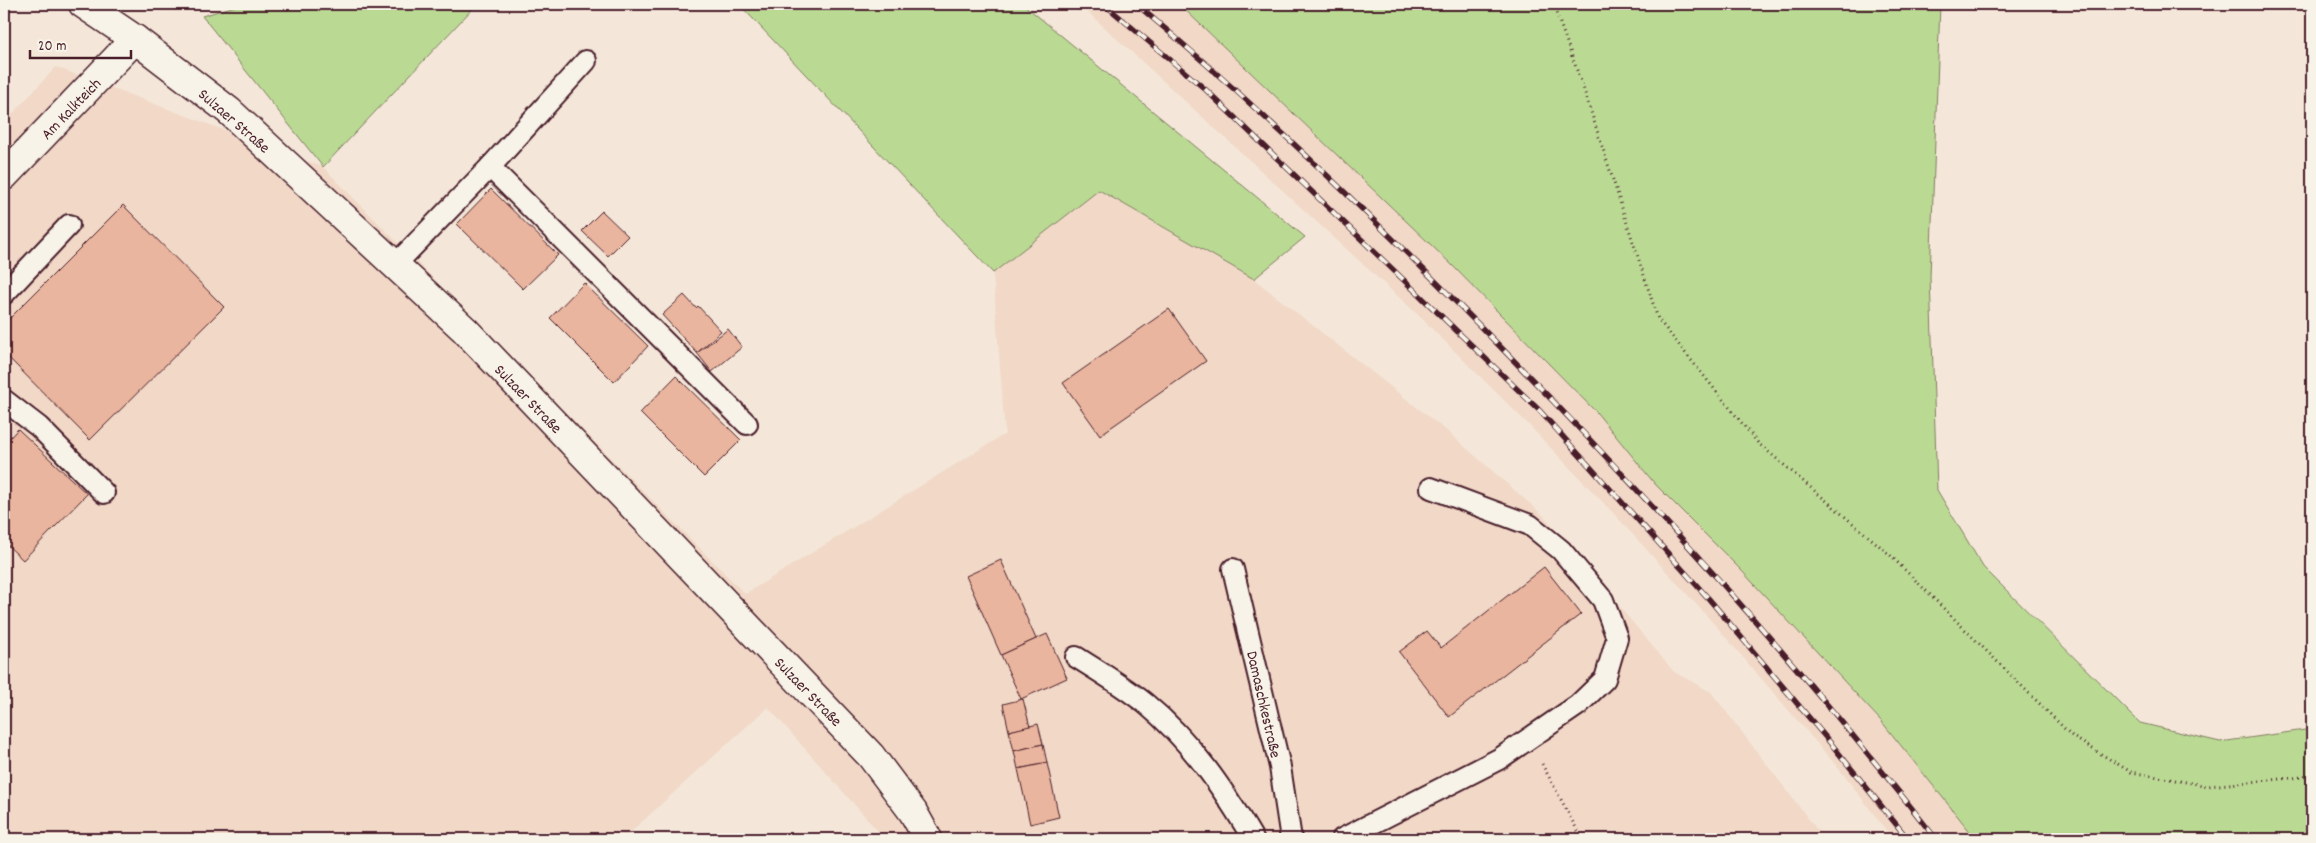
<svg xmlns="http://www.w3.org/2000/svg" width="2316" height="843" viewBox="0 0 2316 843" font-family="Dekko,sans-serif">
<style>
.built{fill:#f1d8c7}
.green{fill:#bada94;stroke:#827c60}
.building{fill:#eab59e;stroke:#4a1f2b}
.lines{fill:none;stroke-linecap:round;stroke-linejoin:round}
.service-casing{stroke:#4a1f2b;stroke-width:24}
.minor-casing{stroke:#4a1f2b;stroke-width:31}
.secondary-casing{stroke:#4a1f2b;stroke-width:31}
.path{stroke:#4a1f2b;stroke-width:3;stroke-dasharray:1 4;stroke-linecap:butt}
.service{stroke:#f7f3e8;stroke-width:20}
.minor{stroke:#f7f3e8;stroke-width:28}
.secondary{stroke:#f7f3e8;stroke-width:28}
.rail-casing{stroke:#4a1f2b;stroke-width:5.5}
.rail{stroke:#f7f3e8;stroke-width:4;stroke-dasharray:11;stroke-linecap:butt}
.labels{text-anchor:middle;stroke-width:4;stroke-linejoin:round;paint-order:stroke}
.street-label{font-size:16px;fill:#4a1f2b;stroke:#f7f3e8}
</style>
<rect width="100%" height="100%" fill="#f4e7d9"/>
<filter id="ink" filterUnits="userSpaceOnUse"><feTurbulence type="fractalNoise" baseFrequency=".02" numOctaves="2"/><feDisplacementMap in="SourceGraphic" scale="10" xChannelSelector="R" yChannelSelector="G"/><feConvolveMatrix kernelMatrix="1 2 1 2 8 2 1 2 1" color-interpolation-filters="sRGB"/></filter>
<g filter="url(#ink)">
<!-- built -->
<g class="built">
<polygon points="1079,4 1179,4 1452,265 1597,413 1655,484 1741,570 1882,722 1976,839 1893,839 1840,770 1715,625 1616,516 1522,418 1414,311"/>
<polygon points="56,67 323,167 745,594 1005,434 993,273 1099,190 1254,279 1448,432 1543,515 1674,672 1711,692 1824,839 885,839 768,707 623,839 4,839 4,123"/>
</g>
<!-- green -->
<g class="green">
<polygon points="242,4 477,4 323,167 202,16"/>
<polygon points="739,4 1023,4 1305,237 1254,279 1099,190 993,273"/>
<polygon points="1179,4 1940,4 1930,277 1937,490 1983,567 2140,723 2220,742 2312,729 2312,839 1976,839 1882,722 1741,570 1655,484 1597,413 1452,265"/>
</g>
<!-- building -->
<g class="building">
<polygon points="491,189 558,255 523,289 457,224"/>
<polygon points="123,205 224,307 90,440 4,353 4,324"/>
<polygon points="602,211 628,236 608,256 582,231"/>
<polygon points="584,283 648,346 614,382 550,318"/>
<polygon points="684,295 696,308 698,306 721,331 697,353 662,315"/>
<polygon points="1169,309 1206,361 1100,435 1063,383"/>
<polygon points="728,329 742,347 712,372 697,353"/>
<polygon points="676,376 741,440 704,477 640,413"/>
<polygon points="18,429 87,494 23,560 4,542 4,444"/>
<polygon points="1001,560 1036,639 1001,655 966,576"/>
<polygon points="1544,567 1581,614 1449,717 1399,652 1427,631 1441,648"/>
<polygon points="1047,634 1067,678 1021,699 1001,655"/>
<polygon points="1023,699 1030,727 1009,731 1003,704"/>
<polygon points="1038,724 1043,744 1014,751 1009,731"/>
<polygon points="1043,744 1047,763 1018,769 1014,751"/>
<polygon points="1047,763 1059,817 1030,824 1018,769"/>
</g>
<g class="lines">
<!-- service casing -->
<g class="service-casing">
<g id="service">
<polyline points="490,167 747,424"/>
<polyline points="395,265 490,167 586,61"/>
<polyline points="4,294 69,225"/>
<polyline points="4,400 39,427 104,493"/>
<polyline points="1233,569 1280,767 1291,839"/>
<path d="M1076,657C1100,672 1125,687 1146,704C1191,741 1224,790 1253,839"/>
<polyline points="1342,839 1499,759 1578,705 1605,679 1617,638 1603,600 1561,550 1530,525 1431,488"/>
</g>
</g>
<!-- minor casing -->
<g class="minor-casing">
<polyline id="minor" points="4,176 135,39"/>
</g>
<!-- secondary casing -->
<g class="secondary-casing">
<polyline id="secondary" points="83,4 135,39 229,111 465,330 871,756 913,812 928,839"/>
</g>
<!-- path -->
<g class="path">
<polyline points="1553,4 1582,84 1658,319 1758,443 1888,553 2073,737 2131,772 2208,786 2312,776"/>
<polyline points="1542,764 1582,839"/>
</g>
<!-- service -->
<use href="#service" class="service"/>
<!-- minor -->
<use href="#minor" class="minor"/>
<!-- secondary -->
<use href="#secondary" class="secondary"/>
<!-- rail casing -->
<g class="rail-casing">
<g id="rail">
<polyline points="1104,4 1205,89 1539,410 1709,599 1833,746 1908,839"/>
<path d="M1136,4C1256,104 1367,212 1476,322C1638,486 1794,657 1936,839"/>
</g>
</g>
<!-- rail -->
<use href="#rail" class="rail"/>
</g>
</g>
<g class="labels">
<!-- street labels -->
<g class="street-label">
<text transform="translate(70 108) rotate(-46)" y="6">Am Kalkteich</text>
<text transform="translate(235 120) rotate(41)" y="6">Sulzaer Straße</text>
<text transform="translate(529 398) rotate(46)" y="6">Sulzaer Straße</text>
<text transform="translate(809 691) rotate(46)" y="6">Sulzaer Straße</text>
<text transform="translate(1265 704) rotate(77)" y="6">Damaschkestraße</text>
</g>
</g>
<!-- margin -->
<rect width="2316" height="843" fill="none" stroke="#f7f3e8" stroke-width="20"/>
<rect x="10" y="10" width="2296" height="823" fill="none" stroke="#4a1f2b" stroke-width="2" filter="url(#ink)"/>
<!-- scale -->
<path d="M30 50v8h101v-8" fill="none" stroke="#4a1f2b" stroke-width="2.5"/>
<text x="38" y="50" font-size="15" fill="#4a1f2b" stroke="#f7f3e8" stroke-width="4" paint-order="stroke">20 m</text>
</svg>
